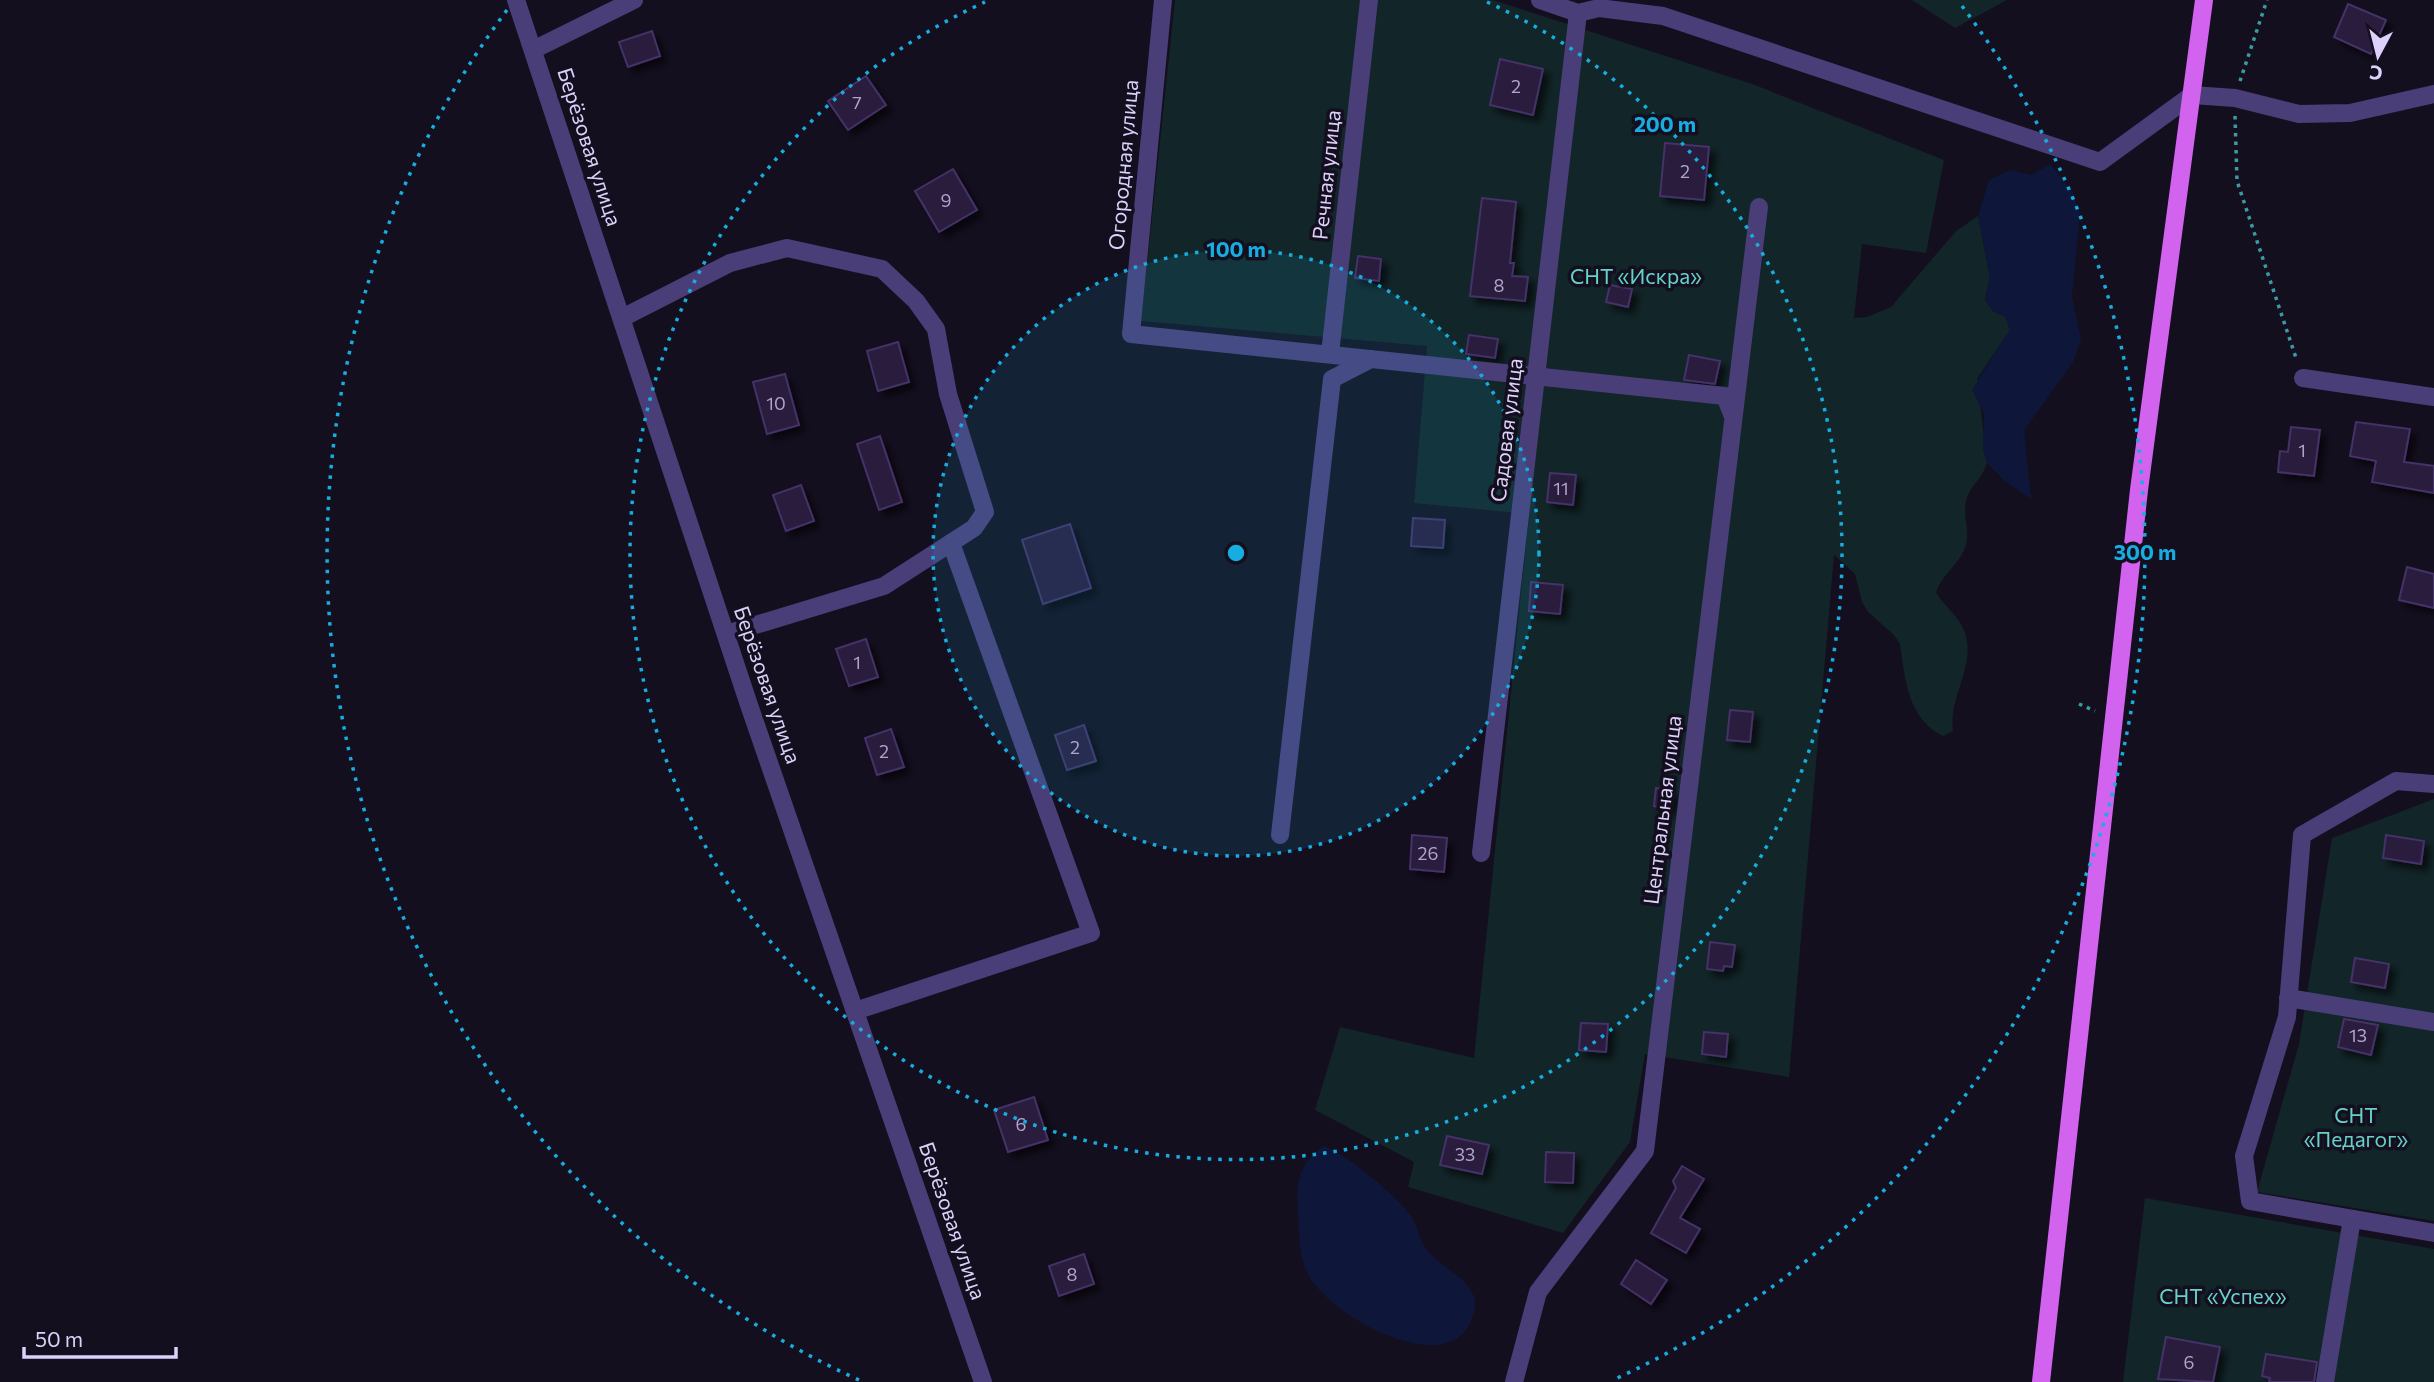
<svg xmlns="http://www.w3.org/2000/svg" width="2434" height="1382" viewBox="0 0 2434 1382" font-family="Commissioner,sans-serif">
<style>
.green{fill:#122528}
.water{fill:#0e1739}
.building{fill:#291d3e;stroke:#443167;stroke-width:2;filter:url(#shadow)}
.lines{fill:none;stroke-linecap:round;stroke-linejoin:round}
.path{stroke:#3a9ba6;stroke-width:3.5;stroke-dasharray:3.5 5;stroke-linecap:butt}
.minor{stroke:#4a3e79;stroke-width:18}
.major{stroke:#d163ef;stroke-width:18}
.ring{fill:none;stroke:#17ade1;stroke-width:3.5;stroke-dasharray:3.5 7}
.labels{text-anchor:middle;stroke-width:7;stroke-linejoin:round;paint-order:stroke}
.number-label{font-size:18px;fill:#afa4cb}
.street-label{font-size:21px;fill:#dcd1fa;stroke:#140f1f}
.park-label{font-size:21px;fill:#65d2c8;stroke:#140f1f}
.centre{fill:#17ade1;stroke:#140f1f;stroke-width:3.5}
.ring-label{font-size:21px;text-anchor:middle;font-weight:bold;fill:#17ade1;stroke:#140f1f;stroke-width:7;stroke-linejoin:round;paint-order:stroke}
</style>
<defs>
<filter id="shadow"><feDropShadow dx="6" dy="6" stdDeviation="3.5" flood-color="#0009"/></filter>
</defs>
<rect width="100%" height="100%" fill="#140f1f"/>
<!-- green -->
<g class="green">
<path d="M1175,0H1493L1755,85L1944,160L1926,253L1862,244L1854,318L1867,317L1891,307L1956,231L1978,216L1990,277L1985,300L1993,311L2006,317L2010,330L1977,379L1987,463C1983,478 1969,487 1966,501C1962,518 1972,533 1964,550C1957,566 1942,575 1936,592C1944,607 1960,616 1965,633C1976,667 1948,697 1953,731L1943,736C1908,719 1905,680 1900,644L1894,635L1868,612L1862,602L1855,574L1834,555L1789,1077L1645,1054L1630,1142L1563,1233L1408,1187L1414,1162L1315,1110L1340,1027L1474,1058L1529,514L1414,503L1427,346L1141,321Z"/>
<polygon points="1912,0 2007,0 1955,28"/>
<polygon points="2434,799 2434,1221 2257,1192 2299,1044 2332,838"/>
<polygon points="2145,1198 2434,1249 2434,1382 2123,1382"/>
</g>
<!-- water -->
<g class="water">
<polygon points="2050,164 2072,191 2080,213 2072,296 2081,340 2073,362 2024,430 2031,499 2005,481 1987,463 1983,449 1984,414 1972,390 2010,329 2005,317 1993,311 1985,300 1990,277 1978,216 1989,180 2010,170 2031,175"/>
<path d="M1324,1146C1345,1153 1398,1197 1410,1215C1417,1224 1418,1235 1423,1244C1435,1266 1466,1274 1474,1297C1477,1305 1473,1316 1470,1323C1443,1380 1325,1313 1307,1272C1299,1255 1299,1233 1298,1215C1296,1184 1297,1164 1324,1146Z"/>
</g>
<!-- building -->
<g class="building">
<polygon points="2348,4 2386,20 2371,54 2334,37"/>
<polygon points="652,31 660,56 628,67 619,42"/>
<polygon points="1500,59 1543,69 1533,115 1490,105"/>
<polygon points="866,76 886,105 848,130 828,101"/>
<polygon points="1665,143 1709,147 1704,200 1660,196"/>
<polygon points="953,169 977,210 939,232 915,191"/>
<polygon points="1482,198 1516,202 1510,263 1514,263 1512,276 1528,277 1525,301 1470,296"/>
<polygon points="1358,256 1381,259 1379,281 1355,278"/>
<polygon points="1610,285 1632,289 1628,307 1606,302"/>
<polygon points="1469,335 1498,339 1495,358 1466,354"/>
<polygon points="898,342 909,382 878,391 867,351"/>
<polygon points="1689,355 1720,361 1715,384 1684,380"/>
<polygon points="785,374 799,425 767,434 753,382"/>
<polygon points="2356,422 2410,429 2404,462 2434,466 2434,493 2372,482 2376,461 2350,456"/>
<polygon points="2291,427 2320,430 2314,476 2278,472 2280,451 2288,452"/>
<polygon points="880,436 902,502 879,510 857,444"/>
<polygon points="1550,473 1576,475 1573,505 1547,502"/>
<polygon points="801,485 814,521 786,531 773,495"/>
<polygon points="1413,518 1445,520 1443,548 1411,546"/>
<polygon points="1070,524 1091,588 1043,604 1022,540"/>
<polygon points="2407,567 2434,574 2434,608 2399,600"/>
<polygon points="1531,582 1563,585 1560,614 1529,611"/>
<polygon points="866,639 878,677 849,686 836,649"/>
<polygon points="1730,710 1753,712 1750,742 1727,740"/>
<polygon points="1084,725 1096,761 1067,770 1055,735"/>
<polygon points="891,729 904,767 877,775 865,738"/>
<polygon points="1656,788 1673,790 1671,808 1654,806"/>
<polygon points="1412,835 1447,838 1444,872 1410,869"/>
<polygon points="2386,835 2424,841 2421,864 2383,858"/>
<polygon points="1710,942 1735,945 1732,967 1724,966 1723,971 1707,969"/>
<polygon points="2355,958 2389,964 2385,988 2351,982"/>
<polygon points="2344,1019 2378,1025 2371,1055 2338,1047"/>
<polygon points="1581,1023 1608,1024 1606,1052 1579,1050"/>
<polygon points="1704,1032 1728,1034 1726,1057 1702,1054"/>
<polygon points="1034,1097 1048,1140 1008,1152 994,1110"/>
<polygon points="1447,1136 1489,1145 1482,1174 1440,1165"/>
<polygon points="1546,1152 1574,1153 1573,1183 1545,1182"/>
<polygon points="1682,1166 1704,1179 1680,1218 1700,1229 1686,1253 1651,1233 1676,1188 1673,1181"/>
<polygon points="1084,1254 1094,1284 1059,1296 1049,1266"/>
<polygon points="1636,1260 1667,1280 1651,1304 1621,1284"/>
<polygon points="2166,1337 2220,1347 2213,1382 2158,1379"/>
<polygon points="2266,1354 2317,1362 2314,1382 2269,1382 2270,1378 2262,1376"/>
</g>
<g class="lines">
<!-- path -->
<g class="path">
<polyline points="2240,81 2267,0"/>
<polyline points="2235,116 2237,181 2297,361"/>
<polyline points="2079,704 2095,711"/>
</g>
<!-- minor -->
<g class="minor">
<polyline points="516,0 749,705 983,1382"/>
<polyline points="1163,0 1131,334 1725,396 1732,414"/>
<polyline points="1540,0 1578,13 1599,8 1663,16 2100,162 2192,95 2235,98 2299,114 2350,113 2434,94"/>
<polyline points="533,50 634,0"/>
<polyline points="622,318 730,263 787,248 882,269 916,301 936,329 948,394 985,512 974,528 884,586 726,634"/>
<polyline points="1330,354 1369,0"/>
<polyline points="2303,378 2434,397"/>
<polyline points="2434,784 2396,781 2302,835 2287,1017 2244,1156 2250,1201 2434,1233"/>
<polyline points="1280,835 1332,379 1371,359"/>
<polyline points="1481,853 1578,13"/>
<polyline points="2288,998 2434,1022"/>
<polyline points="855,1011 1091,933 951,543"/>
<polyline points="1514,1382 1538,1292 1645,1151 1759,207"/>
<polyline points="2325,1382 2352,1219"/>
</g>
<!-- major -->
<polyline class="major" points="2041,1382 2139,490 2204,0"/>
</g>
<!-- distance rings -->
<circle cx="1236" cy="553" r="303" fill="#17ade1" fill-opacity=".12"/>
<g class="ring">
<circle cx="1236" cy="553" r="303"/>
<path d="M1487 2A606 606 0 1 1 985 2"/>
<path d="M859 1380A909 909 0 0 1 510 6M1962 6A909 909 0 0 1 1613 1380"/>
</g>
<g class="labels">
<!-- number labels -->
<g class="number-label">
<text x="1516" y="93">2</text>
<text x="857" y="109">7</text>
<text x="1685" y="178">2</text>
<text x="946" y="207">9</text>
<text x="1499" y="292">8</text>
<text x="776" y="410">10</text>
<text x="2302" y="457">1</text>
<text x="1561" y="495">11</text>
<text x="857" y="669">1</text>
<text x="1075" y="754">2</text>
<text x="884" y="758">2</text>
<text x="1428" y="860">26</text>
<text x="2358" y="1042">13</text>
<text x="1021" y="1131">6</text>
<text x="1465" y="1161">33</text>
<text x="1072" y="1281">8</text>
<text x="2189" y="1369">6</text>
</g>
<!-- street labels -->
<g class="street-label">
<text transform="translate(589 147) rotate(72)" y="7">Берёзовая улица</text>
<text transform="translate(1124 165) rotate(-85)" y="7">Огородная улица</text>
<text transform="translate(1327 175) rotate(-84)" y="7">Речная улица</text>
<text transform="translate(1507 430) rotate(-83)" y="7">Садовая улица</text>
<text transform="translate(767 685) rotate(71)" y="7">Берёзовая улица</text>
<text transform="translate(1663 810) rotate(-83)" y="7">Центральная улица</text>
<text transform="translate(952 1221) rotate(71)" y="7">Берёзовая улица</text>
</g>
<!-- park labels -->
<g class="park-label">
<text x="1636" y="284">СНТ «Искра»</text>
<text x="2356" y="1123">СНТ<tspan x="2356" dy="24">«Педагог»</tspan></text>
<text x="2223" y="1304">СНТ «Успех»</text>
</g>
</g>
<circle cx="1236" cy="553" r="10" class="centre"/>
<g class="ring-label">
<text x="1665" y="132">200 m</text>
<text x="1236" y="257">100 m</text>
<text x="2145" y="560">300 m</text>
</g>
<!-- north arrow -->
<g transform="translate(2378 56) rotate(187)" stroke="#140f1f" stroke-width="5" paint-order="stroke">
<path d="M0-5L12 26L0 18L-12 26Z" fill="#dcd1fa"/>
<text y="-10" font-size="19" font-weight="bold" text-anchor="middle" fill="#dcd1fa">С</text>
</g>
<!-- scale -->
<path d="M24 1347v10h152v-10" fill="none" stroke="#dcd1fa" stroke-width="3.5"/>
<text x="35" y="1347" font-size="21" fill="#dcd1fa" stroke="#140f1f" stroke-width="5" paint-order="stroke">50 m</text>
</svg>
